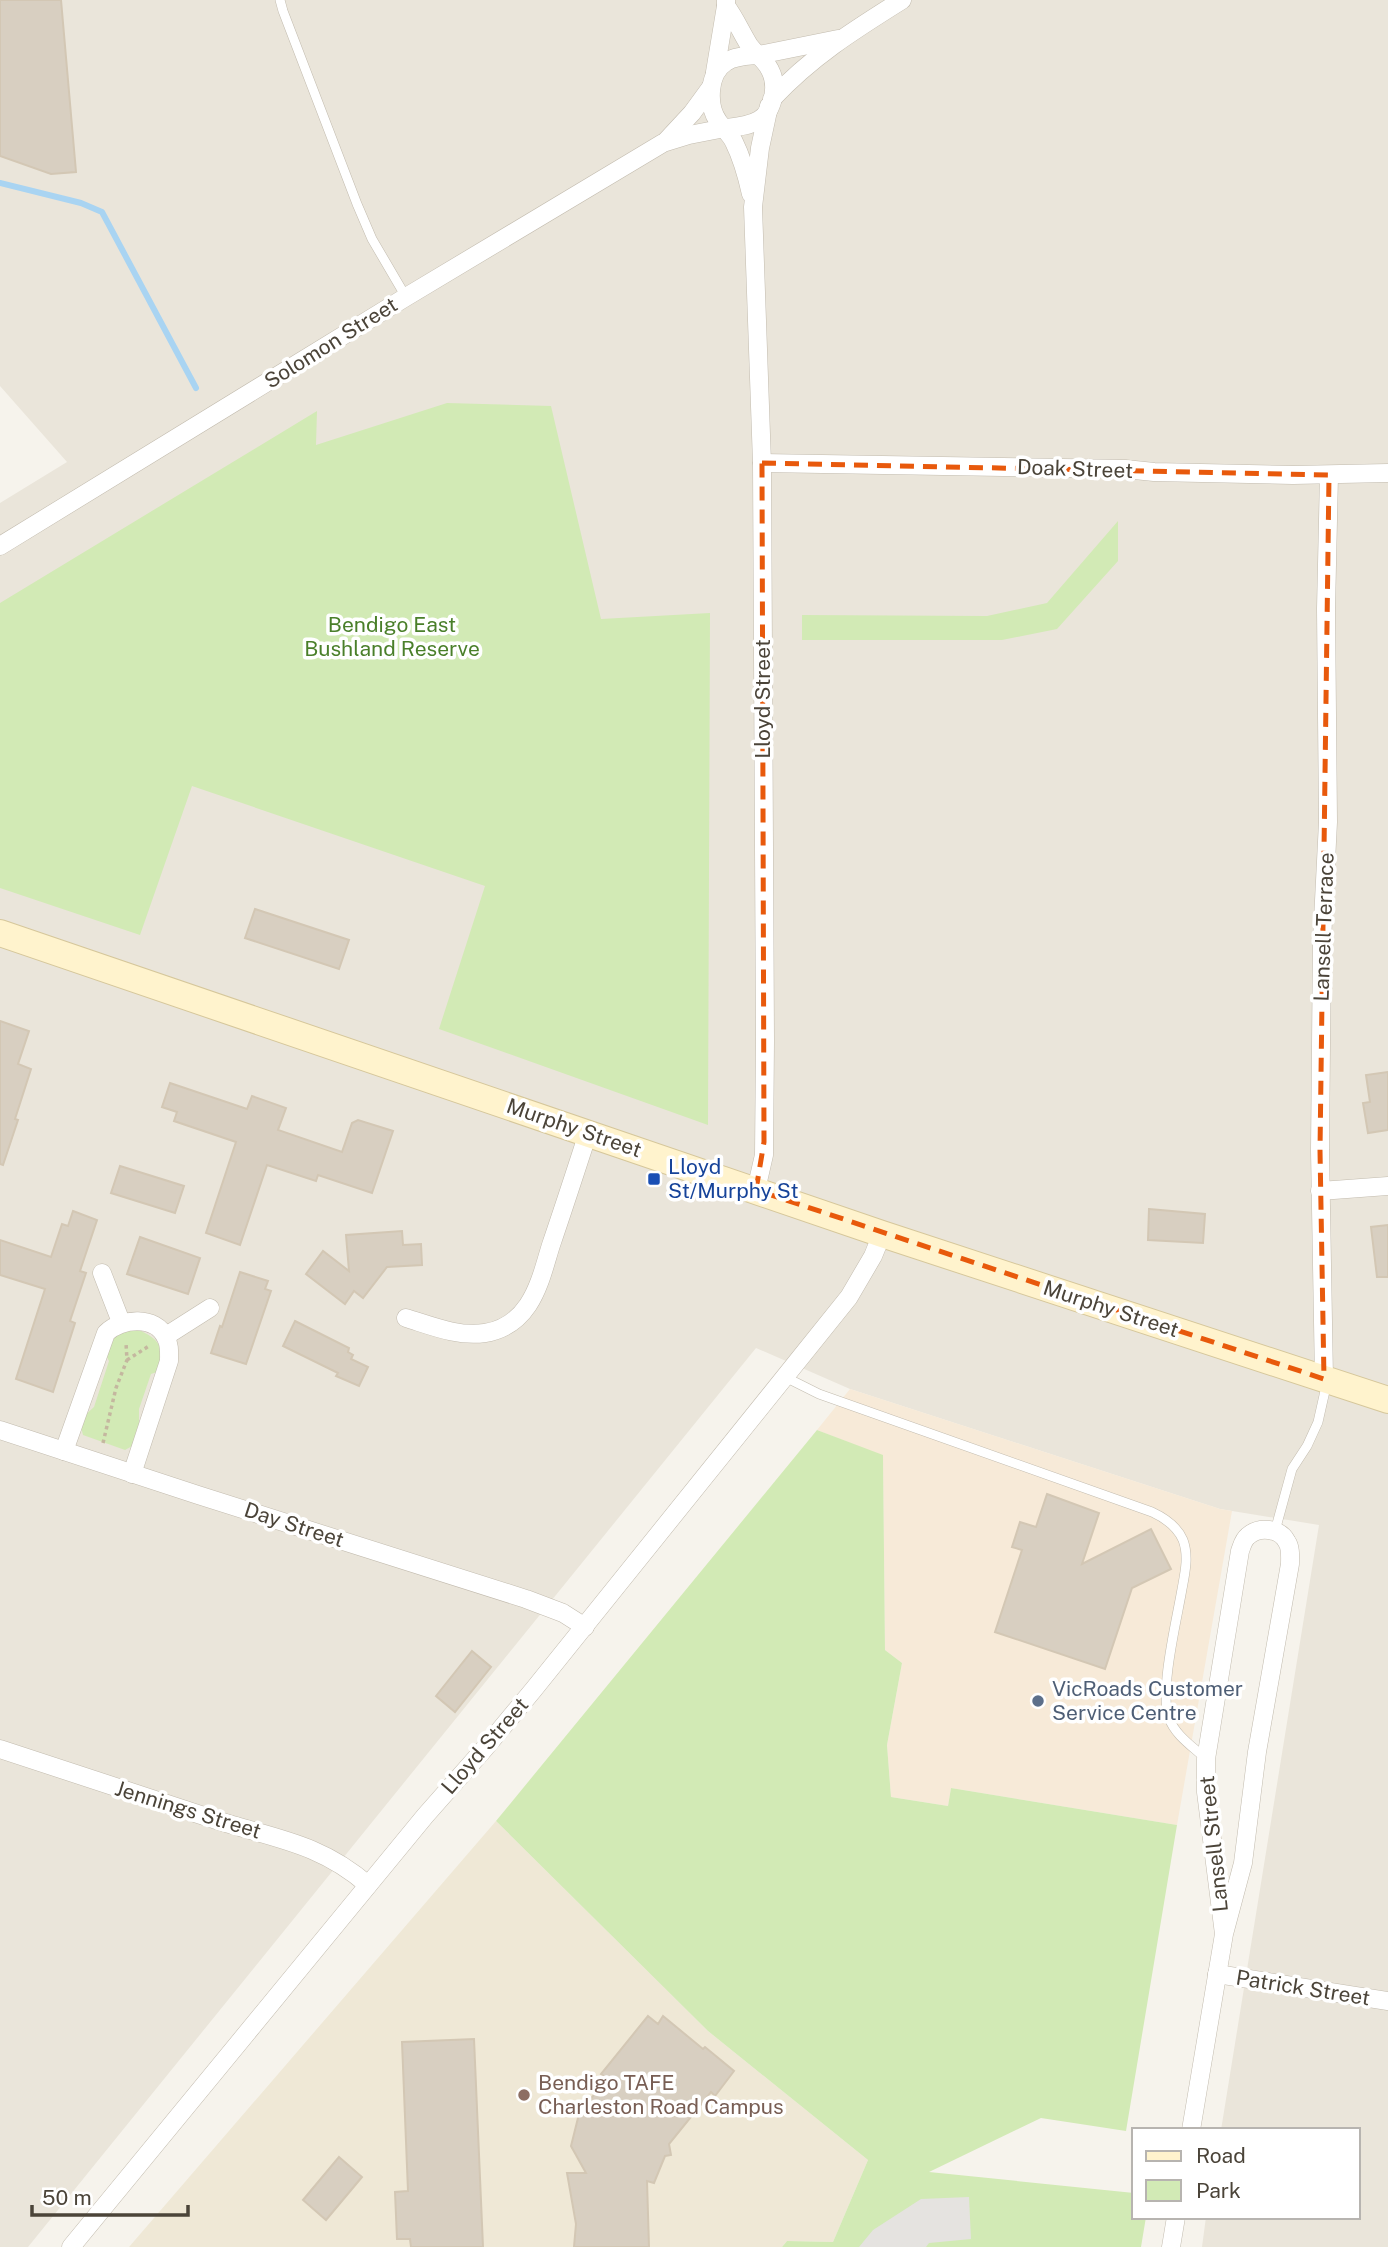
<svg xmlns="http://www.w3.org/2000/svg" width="1388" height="2247" viewBox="0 0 1388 2247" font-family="'Public Sans',sans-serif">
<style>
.residential{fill:#eae5da}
.commercial{fill:#f7ead8}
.education{fill:#efe8d6}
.green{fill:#d2eab5}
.parking{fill:#e5e3e0}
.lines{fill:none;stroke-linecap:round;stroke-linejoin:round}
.stream{stroke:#a9d4f2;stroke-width:6}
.building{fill:#d8cfc1;stroke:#d3c7b4;stroke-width:2}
.lane-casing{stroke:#c2bbae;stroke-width:10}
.street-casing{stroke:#c2bbae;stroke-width:19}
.secondary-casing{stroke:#d6c79b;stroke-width:28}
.path{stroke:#c4b79f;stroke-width:3.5;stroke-dasharray:3.5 3.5;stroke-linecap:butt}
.lane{stroke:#fff;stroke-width:9}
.street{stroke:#fff;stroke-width:18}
.secondary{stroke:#fff3cd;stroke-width:26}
.marked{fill:none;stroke:#e8590c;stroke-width:5;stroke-dasharray:14 9;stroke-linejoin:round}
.transit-dot{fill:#1a4fb4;stroke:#fff;stroke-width:2.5}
.service-dot{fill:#5c6f8a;stroke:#fff;stroke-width:2.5}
.education-dot{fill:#8d6e63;stroke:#fff;stroke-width:2.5}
.labels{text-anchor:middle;stroke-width:7;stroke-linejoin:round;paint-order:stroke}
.street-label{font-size:21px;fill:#4b4439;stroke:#fff}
.park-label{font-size:21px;fill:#4a7f2a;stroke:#fff}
.transit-label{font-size:21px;fill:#164399;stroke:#fff;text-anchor:start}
.service-label{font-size:21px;fill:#4e5e75;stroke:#fff;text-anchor:start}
.education-label{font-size:21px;fill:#785e54;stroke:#fff;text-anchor:start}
</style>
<rect width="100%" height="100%" fill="#f6f3ec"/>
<!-- residential -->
<polygon class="residential" points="0,0 1388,0 1388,2247 1202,2247 1206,2217 1358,2217 1358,2130 1221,2130 1319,1525 1220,1509 850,1389 756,1348 28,2247 0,2247 0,503 67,462 0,386"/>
<!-- commercial -->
<polygon class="commercial" points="850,1389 1220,1509 1232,1511 1177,1825 951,1788 948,1806 891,1797 887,1745 902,1663 885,1650 883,1456 817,1430"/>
<!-- education -->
<polygon class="education" points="496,1821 708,2031 868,2160 833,2242 787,2241 782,2247 129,2247"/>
<!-- green -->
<g class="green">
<polygon points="447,403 551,406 601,619 710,613 708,1125 439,1029 485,886 192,786 140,935 0,888 0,603 317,411 316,445"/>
<polygon points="1118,521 1118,561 1057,629 1002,640 802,640 802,615 987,616 1047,603"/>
<path d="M137,1329C161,1340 163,1346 160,1371L151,1374L139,1409V1432L134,1445L125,1450L83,1435L81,1427L82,1418L94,1407L109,1361L104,1351C113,1337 119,1331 137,1329Z"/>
<polygon points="817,1430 883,1455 885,1650 902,1663 887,1745 891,1797 948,1806 951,1788 1177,1825 1126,2131 1041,2118 929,2172 1134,2193 1134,2217 1146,2217 1141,2247 782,2247 787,2241 833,2242 868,2160 708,2031 496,1821"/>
</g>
<!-- parking -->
<polygon class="parking" points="969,2197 971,2239 929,2243 926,2247 859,2247 873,2230 921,2199"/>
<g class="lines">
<!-- stream -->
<polyline class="stream" points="0,183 81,203 102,212 196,388"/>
</g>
<!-- building -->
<g class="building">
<polygon points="0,0 61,0 76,172 51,174 0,156"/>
<polygon points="255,909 349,940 339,969 245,938"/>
<polygon points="0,1021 29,1031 18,1064 31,1069 15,1119 18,1120 3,1165 0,1164"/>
<polygon points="1388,1072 1388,1130 1368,1133 1363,1103 1370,1102 1366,1075"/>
<polygon points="170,1083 247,1109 252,1096 286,1108 278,1130 342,1152 352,1123 358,1120 393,1131 372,1193 318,1175 316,1181 267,1165 240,1245 206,1233 236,1142 174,1121 177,1112 162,1107"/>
<polygon points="120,1166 184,1186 175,1213 111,1193"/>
<polygon points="1149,1209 1205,1214 1203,1243 1148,1240"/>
<polygon points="73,1211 97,1220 80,1271 86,1273 70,1321 75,1323 53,1392 16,1379 45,1289 0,1275 0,1240 51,1257 62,1224 68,1226"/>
<polygon points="1388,1225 1388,1277 1377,1277 1371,1227"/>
<polygon points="402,1231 403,1245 421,1244 422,1265 387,1267 363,1298 354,1291 345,1304 306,1274 323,1251 349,1271 346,1235"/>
<polygon points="140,1237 200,1258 188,1294 127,1274"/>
<polygon points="240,1272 268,1281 265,1289 271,1291 246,1364 211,1353 220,1326 222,1327"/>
<polygon points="295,1321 349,1348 348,1352 353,1355 351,1359 368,1367 359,1386 336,1376 338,1373 283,1346"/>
<polygon points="1047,1494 1099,1513 1082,1564 1151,1529 1171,1569 1132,1588 1105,1669 995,1632 1022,1550 1012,1547 1020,1522 1036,1527"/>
<polygon points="472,1651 491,1667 455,1712 436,1696"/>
<polygon points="648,2016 658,2024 663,2016 703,2049 705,2047 734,2071 715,2096 711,2092 669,2144 671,2155 665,2156 654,2183 647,2181 649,2247 574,2247 576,2224 567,2173 586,2173 571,2146 579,2114 607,2078 601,2074"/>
<polygon points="474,2039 483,2247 411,2247 410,2239 397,2239 395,2192 408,2191 402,2042"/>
<polygon points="339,2157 362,2177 326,2220 303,2200"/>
</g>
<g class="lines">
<!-- lane casing -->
<g class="lane-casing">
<g id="lane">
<polyline points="280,0 283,11 357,204 372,239 406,297"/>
<path d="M785,1377L819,1394L1152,1512C1165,1518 1177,1526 1183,1540C1189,1556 1185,1573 1182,1589C1177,1619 1159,1691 1169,1718C1175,1735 1192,1746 1205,1758"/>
<polyline points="1275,1531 1292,1469 1307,1446 1318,1422 1327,1382"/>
</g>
</g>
<!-- street casing -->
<g class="street-casing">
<g id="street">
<polyline points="759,55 838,39"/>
<polyline points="715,72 726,6 726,0"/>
<path d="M772,99C811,57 854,30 902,0"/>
<path d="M726,128C737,127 749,126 759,120C774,111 778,85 770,70C765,59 755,54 749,45C741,32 735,18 726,6"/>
<polyline points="666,141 692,113 711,87"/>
<path d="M751,194C747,176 742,158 734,142C730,133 723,129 718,121C707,105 708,73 726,62C735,56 747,56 758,55"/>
<polyline points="762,463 1125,469 1154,472 1293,475 1388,473"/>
<polyline points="0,546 406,297 663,143 689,135 725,128"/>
<polyline points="756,1190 764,1155 765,1041 762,463 753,207 760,148 769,106"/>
<polyline points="1320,1191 1388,1186"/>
<polyline points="102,1273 121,1322"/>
<path d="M406,1318C432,1326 458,1337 485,1333C503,1330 518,1320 528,1305C540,1287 545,1264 551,1245C564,1207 576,1170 588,1133"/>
<polyline points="166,1336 210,1308"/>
<polyline points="1324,1379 1320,1150 1322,940 1328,822 1326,609 1329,475"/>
<polyline points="0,1430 198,1495 526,1599 563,1613 585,1627"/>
<path d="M64,1451L106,1333C121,1318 156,1315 166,1338C170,1345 169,1353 169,1361L132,1474"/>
<path d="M0,1749C71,1773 142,1796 213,1819C271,1838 319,1842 368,1885"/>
<polyline points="1217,1974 1388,2001"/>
<path d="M1191,2130L1224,1934L1243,1863L1257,1752L1290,1564C1290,1557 1291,1548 1287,1542C1280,1528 1259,1526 1248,1536C1243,1540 1242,1546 1240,1551L1206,1759V1792L1224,1934"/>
<polyline points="71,2247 425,1816 485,1748 534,1689 849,1297 873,1256 882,1234"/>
<polyline points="1171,2247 1176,2217"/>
</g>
</g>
<!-- secondary casing -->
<g class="secondary-casing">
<polyline id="secondary" points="0,933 882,1234 1388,1400"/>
</g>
<!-- path -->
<g class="path">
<polyline points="127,1360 149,1346"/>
<polyline points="103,1443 116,1388 127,1360 126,1343"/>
</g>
<!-- lane -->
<use href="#lane" class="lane"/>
<!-- street -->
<use href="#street" class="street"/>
<!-- secondary -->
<use href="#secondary" class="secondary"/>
</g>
<!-- marked area -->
<path class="marked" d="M762,463L1329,475L1320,1150L1324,1379L756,1190L764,1142Z"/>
<!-- markers -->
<rect class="transit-dot" x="647" y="1172" width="14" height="14" rx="3.5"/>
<circle class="service-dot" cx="1038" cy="1701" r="7"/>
<circle class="education-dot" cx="524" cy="2095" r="7"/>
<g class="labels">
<!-- street labels -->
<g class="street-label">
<text transform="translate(331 343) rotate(-32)" y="7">Solomon Street</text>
<text transform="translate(1075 469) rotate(2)" y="7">Doak Street</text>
<text transform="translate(763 699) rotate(-90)" y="7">Lloyd Street</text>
<text transform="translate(1324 927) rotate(-88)" y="7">Lansell Terrace</text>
<text transform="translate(574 1128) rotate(19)" y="7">Murphy Street</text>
<text transform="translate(1111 1309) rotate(18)" y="7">Murphy Street</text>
<text transform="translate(294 1525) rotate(18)" y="7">Day Street</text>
<text transform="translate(485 1746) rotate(-49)" y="7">Lloyd Street</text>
<text transform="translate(188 1810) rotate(17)" y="7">Jennings Street</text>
<text transform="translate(1214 1844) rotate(-96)" y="7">Lansell Street</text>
<text transform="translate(1303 1988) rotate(9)" y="7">Patrick Street</text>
</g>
<!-- park labels -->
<g class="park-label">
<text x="392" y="632">Bendigo East<tspan x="392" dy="24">Bushland Reserve</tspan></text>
</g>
<!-- transit labels -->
<g class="transit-label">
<text x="668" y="1174">Lloyd<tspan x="668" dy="24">St/Murphy St</tspan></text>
</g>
<!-- service labels -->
<g class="service-label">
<text x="1052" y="1696">VicRoads Customer<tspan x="1052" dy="24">Service Centre</tspan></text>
</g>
<!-- education labels -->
<g class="education-label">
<text x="538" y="2090">Bendigo TAFE<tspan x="538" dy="24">Charleston Road Campus</tspan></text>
</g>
</g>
<!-- legend -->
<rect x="1132" y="2128" width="228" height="91" fill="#ffffff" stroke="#b7b4b0" stroke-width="2"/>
<rect x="1146" y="2151" width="35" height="10" fill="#fff3cd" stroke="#b7b4b0" stroke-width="2"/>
<text x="1196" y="2163" font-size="21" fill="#4b4439">Road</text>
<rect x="1146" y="2180" width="35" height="21" fill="#d2eab5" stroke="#b7b4b0" stroke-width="2"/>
<text x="1196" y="2198" font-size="21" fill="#4b4439">Park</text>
<!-- scale -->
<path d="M32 2205v10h156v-10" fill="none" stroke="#4b4439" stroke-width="3.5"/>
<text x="42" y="2205" font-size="21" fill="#4b4439" stroke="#ffffff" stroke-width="5" paint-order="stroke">50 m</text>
</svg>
